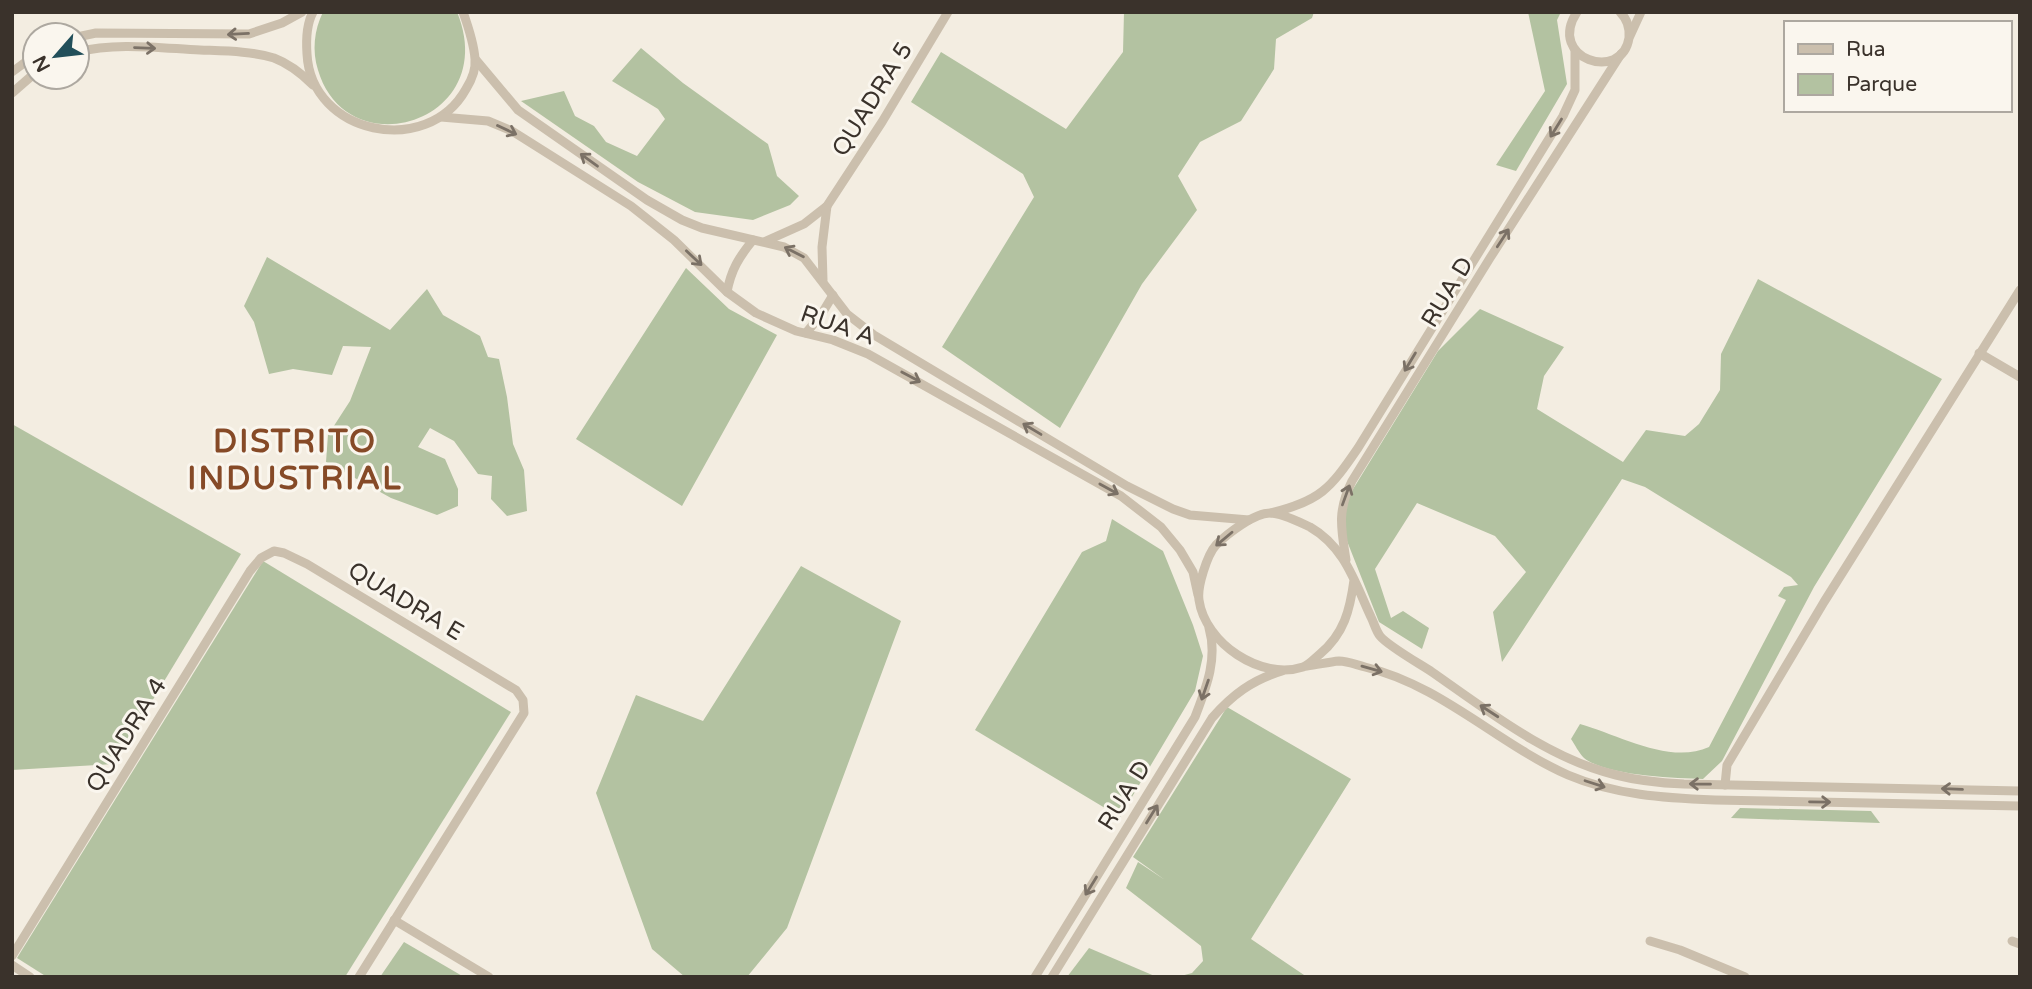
<svg xmlns="http://www.w3.org/2000/svg" width="2032" height="989" viewBox="0 0 2032 989" font-family="'Varela Round',sans-serif">
<style>
.green{fill:#b3c2a1}
.lines{fill:none;stroke-linecap:round;stroke-linejoin:round}
.street{stroke:#cbbfad;stroke-width:9}
.oneway{stroke:#7b7166}
.labels{text-anchor:middle;stroke-width:6;stroke-linejoin:round;paint-order:stroke}
.street-label{font-size:24px;fill:#3a322b;stroke:#faf6ee}
.district-label{font-size:32px;font-weight:bold;letter-spacing:2px;fill:#864a27;stroke:#faf6ee}
</style>
<rect width="100%" height="100%" fill="#f3ede1"/>
<!-- green -->
<g class="green">
<path d="M323,12H457C502,122 347,169 318,70C312,51 314,30 323,12Z"/>
<polygon points="1124,12 1314,12 1312,18 1276,39 1274,69 1241,121 1200,142 1178,176 1197,210 1142,284 1060,428 942,347 1034,197 1023,174 911,102 941,52 1066,129 1123,52"/>
<polygon points="1528,12 1561,12 1557,20 1567,84 1516,171 1496,165 1545,91"/>
<polygon points="641,48 683,83 768,144 777,176 799,196 790,205 753,220 695,212 638,182 521,101 564,91 575,116 594,126 606,142 637,156 665,119 658,109 612,81"/>
<polygon points="267,257 390,330 427,289 443,315 480,336 488,357 499,359 507,397 513,444 524,470 527,511 507,516 491,499 492,476 478,474 454,441 430,428 418,447 445,459 458,489 458,506 437,515 391,498 326,462 328,435 350,401 371,347 343,346 332,375 293,369 269,374 254,322 244,306"/>
<polygon points="686,268 729,309 777,335 682,506 576,439"/>
<path d="M1758,279L1942,379L1814,587L1722,761L1703,779C1674,778 1607,776 1584,758C1579,753 1575,745 1571,739L1580,724C1619,735 1670,765 1709,747L1786,600L1778,596L1784,587L1798,585L1791,577L1645,487L1622,479L1502,662L1493,612L1526,572L1495,536L1417,503L1375,569L1391,618L1403,611L1429,628L1422,649L1379,622L1347,541L1343,521L1350,494L1438,351L1480,309L1564,347L1544,376L1537,409L1623,462L1646,430L1685,436L1699,424L1720,390L1721,354Z"/>
<polygon points="12,424 241,554 114,764 12,770"/>
<polygon points="1112,519 1163,551 1193,625 1203,656 1195,691 1120,817 975,730 1082,552 1106,541"/>
<polygon points="263,561 511,712 345,977 47,977 17,958"/>
<polygon points="801,566 901,621 787,928 747,977 685,977 652,949 596,793 636,695 703,721"/>
<polygon points="1227,707 1351,779 1251,939 1307,977 1177,977 1192,973 1203,961 1201,946 1126,888 1138,862 1165,880 1133,857"/>
<polygon points="1740,808 1871,811 1880,823 1731,818"/>
<polygon points="404,942 464,977 380,977"/>
<polygon points="1089,948 1157,977 1067,977"/>
</g>
<g class="lines">
<!-- street -->
<g class="street">
<path d="M313,12C306,25 306,40 307,54C311,134 427,159 466,89C471,81 476,69 475,59C474,44 468,26 463,12"/>
<path d="M1577,12C1546,59 1622,83 1629,38C1630,28 1627,19 1620,12"/>
<polyline points="1630,36 1641,12"/>
<polyline points="77,37 96,33 249,34 282,23 302,12"/>
<path d="M77,52C116,42 160,48 200,50C224,51 251,51 274,58C290,64 302,74 313,85"/>
<polyline points="476,60 518,110 647,200 682,220 702,228 784,247 804,258 847,314 874,335 1127,486 1173,509 1190,515 1249,520"/>
<polyline points="12,72 35,55"/>
<polyline points="12,93 35,73"/>
<polyline points="441,117 488,121 512,131 631,206 674,240 727,292 756,313 796,331 833,340 868,354 1121,496 1161,527 1180,550 1193,572 1198,595"/>
<polyline points="766,241 804,224 827,206 882,122 948,12"/>
<polyline points="823,280 822,247 827,206"/>
<path d="M727,292C731,270 739,257 753,240"/>
<polyline points="806,333 821,315 833,295"/>
<polyline points="1979,353 2020,377"/>
<path d="M1271,513C1320,501 1330,489 1358,448L1563,116L1575,90V50"/>
<path d="M1346,560C1341,528 1337,511 1352,481L1490,258L1621,54"/>
<path d="M1354,580C1350,610 1344,634 1320,654C1315,658 1309,665 1303,667C1261,681 1205,643 1199,600C1197,587 1207,555 1216,545C1227,534 1254,513 1270,513C1282,513 1299,522 1310,527C1345,547 1355,583 1371,617C1374,623 1376,631 1380,636C1388,646 1420,664 1432,672C1488,711 1549,759 1616,775C1639,781 1661,783 1684,784L2020,791"/>
<path d="M1307,666C1317,665 1328,662 1339,661C1347,661 1357,665 1365,667C1441,685 1498,744 1568,775C1615,795 1664,798 1715,800L2020,806"/>
<polyline points="1725,785 1727,765 1824,602 2020,290"/>
<polyline points="394,920 489,977"/>
<polyline points="1650,941 1680,950 1745,977"/>
<polyline points="2012,941 2020,944"/>
<polyline points="12,956 250,571 261,558 274,551 284,553 307,564 516,690 523,700 524,713 359,977"/>
<polyline points="12,965 30,977"/>
<path d="M1035,977L1195,717C1206,688 1218,659 1209,628"/>
<path d="M1052,977L1212,718C1232,695 1252,680 1282,671"/>
</g>
</g>
<!-- one-way arrows -->
<defs><path id="oneway-shaft" d="M-6 0H5M1.5-3L5.5 0L1.5 3" fill="none" stroke-width="1.6" stroke-linecap="round" stroke-linejoin="round" transform="scale(1.75)"/></defs>
<g class="oneway">
<use href="#oneway-shaft" transform="translate(238 34) rotate(177)"/>
<use href="#oneway-shaft" transform="translate(145 48) rotate(2)"/>
<use href="#oneway-shaft" transform="translate(1556 128) rotate(122)"/>
<use href="#oneway-shaft" transform="translate(507 130) rotate(25)"/>
<use href="#oneway-shaft" transform="translate(589 160) rotate(-144)"/>
<use href="#oneway-shaft" transform="translate(1503 238) rotate(-57)"/>
<use href="#oneway-shaft" transform="translate(794 252) rotate(-153)"/>
<use href="#oneway-shaft" transform="translate(694 258) rotate(43)"/>
<use href="#oneway-shaft" transform="translate(1410 362) rotate(121)"/>
<use href="#oneway-shaft" transform="translate(911 377) rotate(28)"/>
<use href="#oneway-shaft" transform="translate(1032 429) rotate(-149)"/>
<use href="#oneway-shaft" transform="translate(1109 489) rotate(29)"/>
<use href="#oneway-shaft" transform="translate(1346 495) rotate(-70)"/>
<use href="#oneway-shaft" transform="translate(1224 539) rotate(140)"/>
<use href="#oneway-shaft" transform="translate(1372 669) rotate(16)"/>
<use href="#oneway-shaft" transform="translate(1205 690) rotate(109)"/>
<use href="#oneway-shaft" transform="translate(1489 711) rotate(-147)"/>
<use href="#oneway-shaft" transform="translate(1595 784) rotate(18)"/>
<use href="#oneway-shaft" transform="translate(1700 784) rotate(-179)"/>
<use href="#oneway-shaft" transform="translate(1952 789) rotate(-178)"/>
<use href="#oneway-shaft" transform="translate(1820 802) rotate(1)"/>
<use href="#oneway-shaft" transform="translate(1152 814) rotate(-58)"/>
<use href="#oneway-shaft" transform="translate(1091 886) rotate(122)"/>
</g>
<g class="labels">
<!-- street labels -->
<g class="street-label">
<text transform="translate(872 99) rotate(-58)" y="8">QUADRA 5</text>
<text transform="translate(1447 292) rotate(-59)" y="8">RUA D</text>
<text transform="translate(838 325) rotate(19)" y="8">RUA A</text>
<text transform="translate(406 601) rotate(31)" y="8">QUADRA E</text>
<text transform="translate(126 735) rotate(-58)" y="8">QUADRA 4</text>
<text transform="translate(1124 795) rotate(-58)" y="8">RUA D</text>
</g>
<!-- district labels -->
<g class="district-label">
<text x="295" y="452">DISTRITO<tspan x="295" dy="37">INDUSTRIAL</tspan></text>
</g>
</g>
<!-- border -->
<rect width="2032" height="989" fill="none" stroke="#3a322b" stroke-width="28"/>
<!-- legend -->
<rect x="1784" y="21" width="228" height="91" fill="#faf6ee" stroke="#ada8a0" stroke-width="2"/>
<rect x="1798" y="44" width="35" height="10" fill="#cbbfad" stroke="#ada8a0" stroke-width="2"/>
<text x="1846" y="56" font-size="21" fill="#3a322b">Rua</text>
<rect x="1798" y="74" width="35" height="21" fill="#b3c2a1" stroke="#ada8a0" stroke-width="2"/>
<text x="1846" y="91" font-size="21" fill="#3a322b">Parque</text>
<!-- north arrow -->
<g transform="translate(56 56) rotate(242)"><circle r="33" fill="#faf6ee" stroke="#ada8a0" stroke-width="2"/>
<path d="M0-5L12 26L0 18L-12 26Z" fill="#224f5a"/>
<text y="-10" font-size="19" font-weight="bold" text-anchor="middle" fill="#3a322b">N</text>
</g>
</svg>
